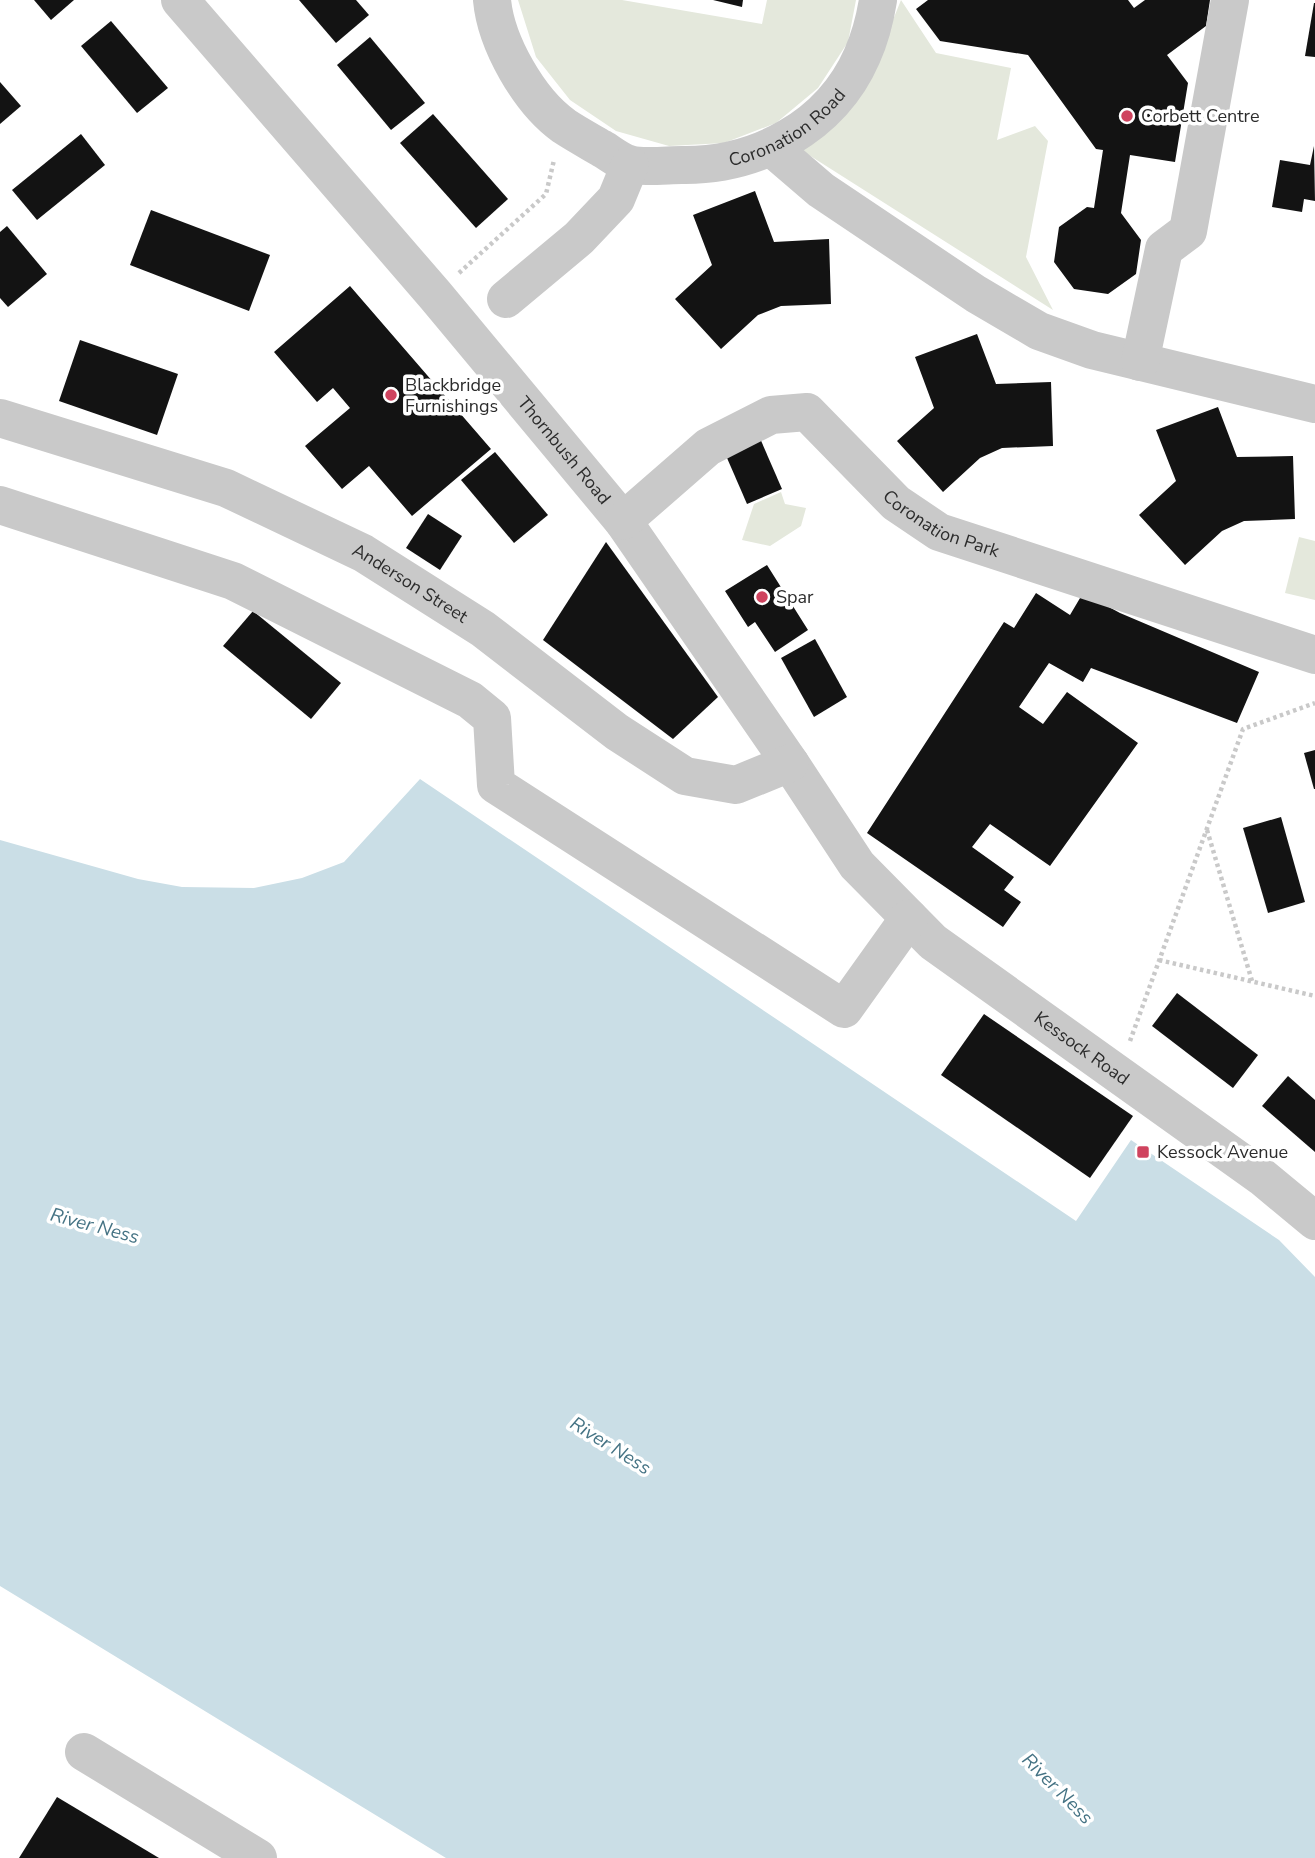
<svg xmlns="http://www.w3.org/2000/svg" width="1315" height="1858" viewBox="0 0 1315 1858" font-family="'Nunito Sans',sans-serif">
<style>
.green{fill:#e4e8dc}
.water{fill:#cadee6}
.building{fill:#131313}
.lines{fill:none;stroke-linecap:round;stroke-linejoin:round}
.path{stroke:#c9c9c9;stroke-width:4.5;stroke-dasharray:3.5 3.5;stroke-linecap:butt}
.minor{stroke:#c9c9c9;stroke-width:38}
.poi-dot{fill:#cf435e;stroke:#fff;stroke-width:2.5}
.labels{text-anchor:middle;stroke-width:7;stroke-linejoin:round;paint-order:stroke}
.poi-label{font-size:18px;fill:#2c2c2c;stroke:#fff;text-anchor:start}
.street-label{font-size:18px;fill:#2c2c2c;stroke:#fff}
.water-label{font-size:19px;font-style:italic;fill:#457384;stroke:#fff}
</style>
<rect width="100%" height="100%" fill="#fff"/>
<!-- green -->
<g class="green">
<polygon points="518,0 622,0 762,24 767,0 856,0 848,42 818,88 776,123 724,143 669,146 616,131 570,100 536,57"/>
<polygon points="901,0 936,53 1011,68 997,140 1035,126 1048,141 1026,257 1053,310 801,150 872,72"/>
<polygon points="781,492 785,504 806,508 801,526 770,546 742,540 754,504"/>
<polygon points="1299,537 1315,541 1315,600 1285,593"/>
</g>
<!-- water -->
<polygon class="water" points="420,779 1076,1221 1131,1140 1279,1240 1315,1277 1315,1858 446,1858 0,1586 0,840 138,879 182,887 254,888 302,878 344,862"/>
<!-- building -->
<g class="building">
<polygon points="34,0 74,0 51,20"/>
<polygon points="299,0 356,0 369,15 336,43"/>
<polygon points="713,0 743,0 742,7"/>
<polygon points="928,0 1128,0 1134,8 1145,0 1210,0 1206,26 1167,55 1188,83 1175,162 1130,155 1121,213 1141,240 1136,274 1108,294 1074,289 1054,262 1059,227 1087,207 1094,208 1103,150 1096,149 1028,55 940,41 916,9"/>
<polygon points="1314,3 1315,3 1315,57 1305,56"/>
<polygon points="111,21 168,88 137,113 81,46"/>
<polygon points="370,37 425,103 391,130 337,65"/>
<polygon points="0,82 21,106 0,124"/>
<polygon points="433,114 508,199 476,228 400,143"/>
<polygon points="81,134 105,165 37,220 12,190"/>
<polygon points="1314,146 1315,201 1304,199 1302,212 1272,207 1280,160 1310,165"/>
<polygon points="755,191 774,242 829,239 831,304 781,306 758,315 721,349 675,299 712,265 693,215"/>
<polygon points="151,210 270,255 249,311 130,265"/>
<polygon points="7,226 47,274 8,307 0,298 0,232"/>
<polygon points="350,286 491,449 412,516 369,466 342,489 305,446 350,408 333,388 317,402 274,352"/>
<polygon points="977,334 996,384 1051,382 1053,446 1002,448 980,458 943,492 897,441 934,408 915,357"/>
<polygon points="80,340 178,374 157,435 59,401"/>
<polygon points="1218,407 1237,457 1293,456 1295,519 1244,521 1222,531 1185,565 1139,515 1176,481 1156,430"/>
<polygon points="759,436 782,489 747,504 724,451"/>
<polygon points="495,452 548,515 514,543 461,480"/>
<polygon points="428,514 462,536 440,570 406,548"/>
<polygon points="606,542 718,697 673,739 543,640"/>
<polygon points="767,565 808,630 775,652 755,622 748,627 725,591"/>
<polygon points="1036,593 1070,615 1083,593 1120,613 1259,672 1237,723 1091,668 1083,682 1049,663 1019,707 1043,724 1067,692 1138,743 1050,866 990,824 972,847 1014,877 1004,890 1021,902 1003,927 867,833 1004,622 1014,628"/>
<polygon points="253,611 341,683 311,719 223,646"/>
<polygon points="815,639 847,697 814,717 781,658"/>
<polygon points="1315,750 1315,789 1314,789 1304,753"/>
<polygon points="1281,817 1305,902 1268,913 1243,828"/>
<polygon points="1177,993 1258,1055 1233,1088 1152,1026"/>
<polygon points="984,1014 1133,1116 1090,1178 941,1075"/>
<polygon points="1288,1076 1315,1100 1315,1152 1262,1106"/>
<polygon points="57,1797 159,1858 19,1858"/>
</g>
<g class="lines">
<!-- path -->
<g class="path">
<polyline points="459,273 546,194 554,160"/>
<polyline points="1207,830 1252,981"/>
<polyline points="1159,960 1315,996"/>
<polyline points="1130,1041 1243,729 1315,703"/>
</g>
<!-- minor -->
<g class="minor">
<path id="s1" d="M180,0L435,295L623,521L790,763L857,865L933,942L1262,1177L1315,1221"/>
<path id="s2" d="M492,0C496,43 529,101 564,126C576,134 589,141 601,148C610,153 619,161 629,164C641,168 668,165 682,165C757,166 831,127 862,56C870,38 875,19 878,0"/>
<polyline points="772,148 821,190 976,294 1039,331 1092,350 1315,404"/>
<polyline points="506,299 579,238 616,199 630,165"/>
<polyline points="1140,362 1164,249 1188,231 1230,0"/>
<path id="s3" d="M0,418L226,488L363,553L483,629L617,732L685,776L736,785L790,763"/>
<polyline points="0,505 233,581 470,700 492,718 496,785 844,1009 909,918"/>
<path id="s4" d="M623,521L708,447L771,415L807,412L896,503L939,532L1315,655"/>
<polyline points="84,1752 258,1858"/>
</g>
</g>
<!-- markers -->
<g class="poi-dot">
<circle cx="1127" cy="116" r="7"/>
<circle cx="391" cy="395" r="7"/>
<circle cx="762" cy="597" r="7"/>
<rect x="1136" y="1145" width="14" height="14" rx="3.5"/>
</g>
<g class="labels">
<!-- poi labels -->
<g class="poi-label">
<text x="1141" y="122">Corbett Centre</text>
<text x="405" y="391">Blackbridge<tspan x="405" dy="21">Furnishings</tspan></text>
<text x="776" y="603">Spar</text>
<text x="1157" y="1158">Kessock Avenue</text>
</g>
<!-- street labels -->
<g class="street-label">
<text dy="6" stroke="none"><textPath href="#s2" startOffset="392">Coronation Road</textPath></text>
<text dy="6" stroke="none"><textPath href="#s1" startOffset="592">Thornbush Road</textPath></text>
<text dy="6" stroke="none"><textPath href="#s4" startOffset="397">Coronation Park</textPath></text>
<text dy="6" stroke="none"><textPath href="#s3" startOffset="444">Anderson Street</textPath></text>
<text dy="6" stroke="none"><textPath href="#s1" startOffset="1391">Kessock Road</textPath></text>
</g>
<!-- water labels -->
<g class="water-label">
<text transform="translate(95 1225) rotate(15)" y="7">River Ness</text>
<text transform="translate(611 1445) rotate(32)" y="7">River Ness</text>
<text transform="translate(1058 1788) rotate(45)" y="7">River Ness</text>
</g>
</g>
</svg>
